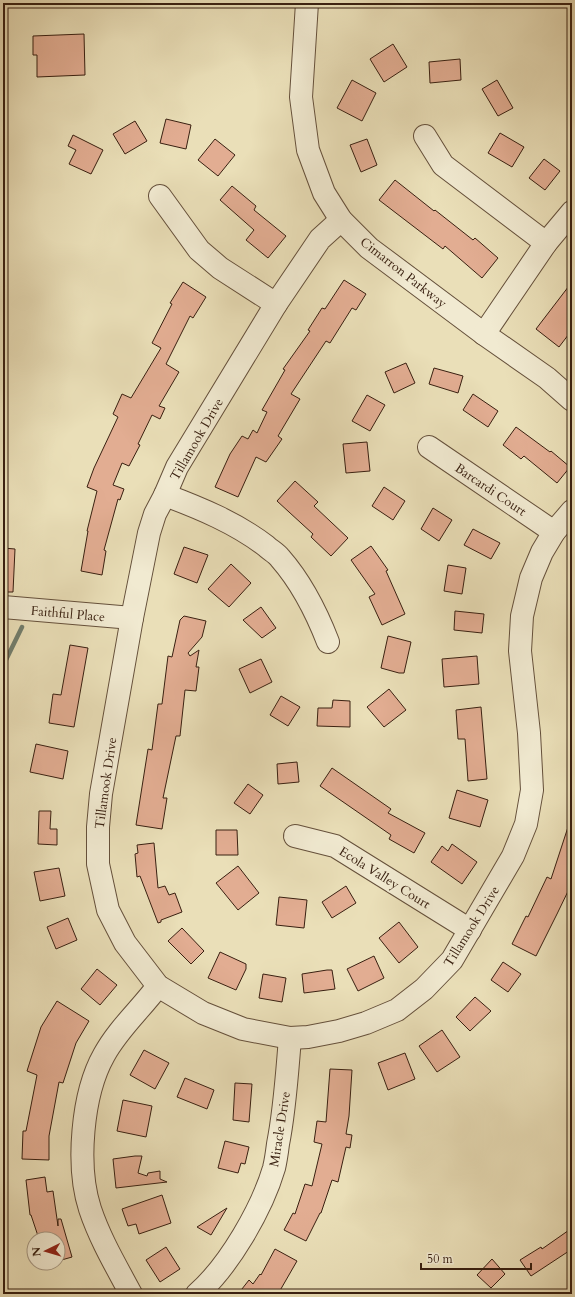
<svg xmlns="http://www.w3.org/2000/svg" width="575" height="1297" viewBox="0 0 575 1297" font-family="Cardo,serif">
<style>
.lines{fill:none;stroke-linecap:round;stroke-linejoin:round}
.stream{stroke:#727e6d;stroke-width:4.5}
.building{fill:#e2ad92;stroke:#392011}
.minor-casing{stroke:#65503b;stroke-width:24}
.minor{stroke:#f1ead1;stroke-width:22}
.labels{text-anchor:middle;stroke-width:4;stroke-linejoin:round;paint-order:stroke}
.street-label{font-size:13px;fill:#392011;stroke:#f1ead1}
</style>
<rect width="100%" height="100%" fill="#eadfb8"/>
<filter id="stains"><feTurbulence type="fractalNoise" baseFrequency=".005" numOctaves="4"/><feColorMatrix values="0 0 0 0 .2 0 0 0 0 .09 0 0 0 0 .02 0 0 0 .5 -.17"/></filter>
<radialGradient id="worn" r=".72"><stop offset=".6" stop-color="#630" stop-opacity="0"/><stop offset="1" stop-color="#630" stop-opacity=".3"/></radialGradient>
<g class="lines">
<!-- stream -->
<polyline class="stream" points="3,666 22,627"/>
</g>
<!-- building -->
<g class="building">
<polygon points="84,34 85,75 37,77 37,55 33,55 33,36"/>
<polygon points="393,44 407,67 384,82 370,59"/>
<polygon points="460,59 461,80 430,83 429,62"/>
<polygon points="352,80 376,93 362,121 337,108"/>
<polygon points="497,80 513,108 498,116 482,89"/>
<polygon points="166,119 191,125 186,149 160,143"/>
<polygon points="135,121 147,141 125,154 113,134"/>
<polygon points="500,133 524,147 512,167 488,153"/>
<polygon points="73,135 103,150 91,174 69,164 76,150 68,146"/>
<polygon points="215,139 235,155 218,176 198,160"/>
<polygon points="367,139 377,165 361,172 350,145"/>
<polygon points="544,159 560,171 545,190 529,178"/>
<polygon points="395,180 434,211 435,210 473,240 475,238 498,258 482,278 445,246 443,249 379,200"/>
<polygon points="232,186 256,206 254,210 286,236 268,258 246,240 254,230 220,200"/>
<polygon points="344,280 366,294 356,310 352,308 330,343 326,341 291,394 300,399 278,436 282,439 266,462 256,457 238,497 215,487 230,454 242,436 248,439 253,430 257,433 267,412 262,410 285,370 283,369 310,331 308,330 322,308 325,309"/>
<polygon points="183,282 206,297 193,318 190,316 166,364 179,372 159,406 165,408 160,419 152,415 138,444 140,445 129,466 122,463 113,485 124,489 120,500 118,499 104,550 106,551 102,575 81,571 88,531 87,531 97,491 87,487 94,468 118,417 113,414 122,394 131,398 161,348 152,343 172,304 170,303"/>
<polygon points="572,282 572,330 559,347 536,329"/>
<polygon points="406,363 415,383 394,393 385,372"/>
<polygon points="434,368 463,376 458,393 429,384"/>
<polygon points="473,394 498,411 488,427 463,410"/>
<polygon points="367,395 385,405 370,431 352,421"/>
<polygon points="516,427 550,452 551,451 570,467 557,483 524,456 521,459 503,445"/>
<polygon points="367,442 370,471 346,473 343,444"/>
<polygon points="295,481 318,502 314,506 348,538 331,556 311,537 313,534 277,501"/>
<polygon points="384,487 405,501 393,520 372,506"/>
<polygon points="433,508 452,520 439,541 421,529"/>
<polygon points="473,529 500,543 491,559 464,545"/>
<polygon points="371,546 388,570 386,571 405,614 382,625 369,597 375,594 351,560"/>
<polygon points="184,547 208,555 197,583 174,574"/>
<polygon points="3,548 15,549 13,592 3,592"/>
<polygon points="231,564 251,583 229,607 208,589"/>
<polygon points="448,565 466,568 462,594 444,591"/>
<polygon points="261,607 276,628 262,638 243,620"/>
<polygon points="455,611 484,614 482,633 454,630"/>
<polygon points="184,616 206,621 202,637 188,653 190,656 199,650 196,667 199,667 196,691 185,690 180,736 176,736 163,798 167,798 162,829 136,825 148,749 152,750 158,704 162,704 168,656 172,657 180,620"/>
<polygon points="388,636 411,642 404,673 399,673 381,668"/>
<polygon points="70,645 88,648 74,727 49,723 53,694 61,695"/>
<polygon points="477,656 479,684 444,687 442,659"/>
<polygon points="261,659 272,682 250,693 239,669"/>
<polygon points="389,689 406,710 384,727 367,707"/>
<polygon points="281,696 300,707 288,726 270,715"/>
<polygon points="333,700 350,701 350,727 317,726 318,708 332,708"/>
<polygon points="481,707 487,779 468,781 465,739 458,739 456,710"/>
<polygon points="36,744 68,751 63,779 30,772"/>
<polygon points="297,762 299,782 278,784 277,764"/>
<polygon points="332,768 391,809 388,813 425,833 414,853 389,839 391,835 320,786"/>
<polygon points="248,784 263,795 250,814 234,803"/>
<polygon points="457,790 488,800 480,827 449,818"/>
<polygon points="39,811 51,811 50,829 57,829 57,845 38,844"/>
<polygon points="570,821 572,822 572,883 557,914 536,956 512,944 526,916 528,917 547,877 551,879"/>
<polygon points="216,830 237,830 238,855 216,855"/>
<polygon points="154,843 158,888 165,886 169,895 175,893 182,912 161,920 161,922 158,923 140,876 137,877 135,854 138,853 137,845"/>
<polygon points="452,844 477,862 462,884 431,862 442,846 448,851"/>
<polygon points="238,866 259,893 238,910 216,883"/>
<polygon points="59,868 65,896 40,901 34,872"/>
<polygon points="346,886 356,903 332,918 322,902"/>
<polygon points="279,897 307,900 304,928 276,925"/>
<polygon points="68,918 77,940 56,949 47,927"/>
<polygon points="399,922 418,947 399,963 379,938"/>
<polygon points="182,928 204,951 191,964 168,941"/>
<polygon points="220,952 246,964 246,969 236,990 208,978"/>
<polygon points="374,956 384,978 358,991 347,969"/>
<polygon points="503,962 521,974 508,992 491,980"/>
<polygon points="97,969 117,985 100,1005 81,989"/>
<polygon points="327,970 332,970 335,989 304,993 302,974"/>
<polygon points="263,974 286,978 282,1002 259,998"/>
<polygon points="475,997 491,1011 470,1031 456,1017"/>
<polygon points="57,1001 89,1021 76,1043 63,1083 59,1082 49,1136 49,1160 22,1159 23,1131 26,1131 37,1075 27,1071 41,1027"/>
<polygon points="442,1030 460,1057 437,1072 419,1046"/>
<polygon points="144,1050 169,1063 155,1089 130,1075"/>
<polygon points="405,1053 415,1079 388,1090 378,1063"/>
<polygon points="330,1069 352,1070 349,1116 346,1134 352,1135 350,1148 346,1147 338,1182 332,1180 321,1213 320,1213 306,1241 284,1230 293,1213 295,1214 305,1184 312,1186 322,1144 314,1142 317,1121 326,1122"/>
<polygon points="185,1078 214,1090 207,1109 177,1097"/>
<polygon points="235,1083 252,1084 249,1122 233,1120"/>
<polygon points="123,1100 152,1106 146,1137 117,1131"/>
<polygon points="225,1141 249,1147 245,1164 241,1163 238,1173 218,1168"/>
<polygon points="135,1156 142,1156 138,1173 147,1176 148,1173 160,1171 160,1179 167,1182 116,1188 113,1159"/>
<polygon points="45,1177 47,1192 53,1191 58,1226 58,1219 61,1219 72,1257 58,1261 58,1239 39,1239 31,1215 30,1215 26,1180"/>
<polygon points="162,1195 171,1223 139,1234 136,1224 128,1226 122,1209"/>
<polygon points="227,1208 211,1235 197,1227"/>
<polygon points="572,1228 572,1249 531,1276 520,1260 541,1247 542,1249"/>
<polygon points="166,1247 180,1269 160,1282 146,1260"/>
<polygon points="275,1249 297,1261 278,1294 238,1294 249,1280 253,1284 260,1274 261,1275"/>
<polygon points="492,1259 505,1274 491,1288 477,1275"/>
</g>
<g class="lines">
<!-- minor casing -->
<g class="minor-casing">
<g id="minor">
<polyline points="307,3 301,97 308,150 324,193 341,220 369,248 484,334 547,378 572,400"/>
<polyline points="425,136 443,165 546,243"/>
<polyline points="160,196 199,250 220,268 276,304"/>
<polyline points="341,220 320,239 276,304 177,467 165,495 155,514 149,533 132,618 101,794 98,827 98,864 108,910 125,943 158,986 203,1013 243,1029 290,1038 308,1037 339,1031 366,1023 397,1010 424,989 452,960 513,856 526,824 532,790 529,733 520,651 522,616 531,578 542,552 554,532 572,511"/>
<polyline points="484,334 546,243 572,212"/>
<polyline points="429,447 554,532"/>
<path d="M165,495C200,508 236,523 266,546C270,550 276,553 280,558C302,583 316,611 328,642"/>
<polyline points="3,607 132,618"/>
<polyline points="295,836 335,846 470,930"/>
<path d="M131,1294C116,1266 100,1239 90,1209C76,1166 82,1094 104,1055C118,1029 141,1009 158,986"/>
<path d="M197,1294C229,1266 262,1209 274,1168C276,1160 277,1152 278,1144C285,1109 287,1073 290,1038"/>
</g>
</g>
<!-- minor -->
<use href="#minor" class="minor"/>
</g>
<g class="labels">
<!-- street labels -->
<g class="street-label">
<text transform="translate(404 272) rotate(38)" y="5">Cimarron Parkway</text>
<text transform="translate(196 439) rotate(-60)" y="5">Tillamook Drive</text>
<text transform="translate(491 489) rotate(34)" y="5">Barcardi Court</text>
<text transform="translate(68 613) rotate(5)" y="5">Faithful Place</text>
<text transform="translate(105 783) rotate(-82)" y="5">Tillamook Drive</text>
<text transform="translate(385 877) rotate(32)" y="5">Ecola Valley Court</text>
<text transform="translate(471 926) rotate(-58)" y="5">Tillamook Drive</text>
<text transform="translate(279 1129) rotate(-81)" y="5">Miracle Drive</text>
</g>
</g>
<!-- margin -->
<rect width="575" height="1297" fill="none" stroke="#eadfb8" stroke-width="16"/>
<rect x="4" y="4" width="567" height="1289" fill="none" stroke="#392011" stroke-width="2"/>
<rect x="8" y="8" width="559" height="1281" fill="none" stroke="#392011"/>
<!-- north arrow -->
<g transform="translate(46 1251) rotate(265)"><circle r="19" fill="#f1ead1" stroke="#a79984"/>
<path d="M0-3L7 15L0 10L-7 15Z" fill="#8f2418"/>
<text y="-6" font-size="11" font-weight="bold" text-anchor="middle" fill="#392011">N</text>
</g>
<!-- scale -->
<path d="M421 1263v6h110v-6" fill="none" stroke="#392011" stroke-width="2"/>
<text x="427" y="1263" font-size="12" fill="#392011" stroke="#f1ead1" stroke-width="3" paint-order="stroke">50 m</text>
<rect width="100%" height="100%" filter="url(#stains)"/>
<rect width="100%" height="100%" fill="url(#worn)"/>
</svg>
